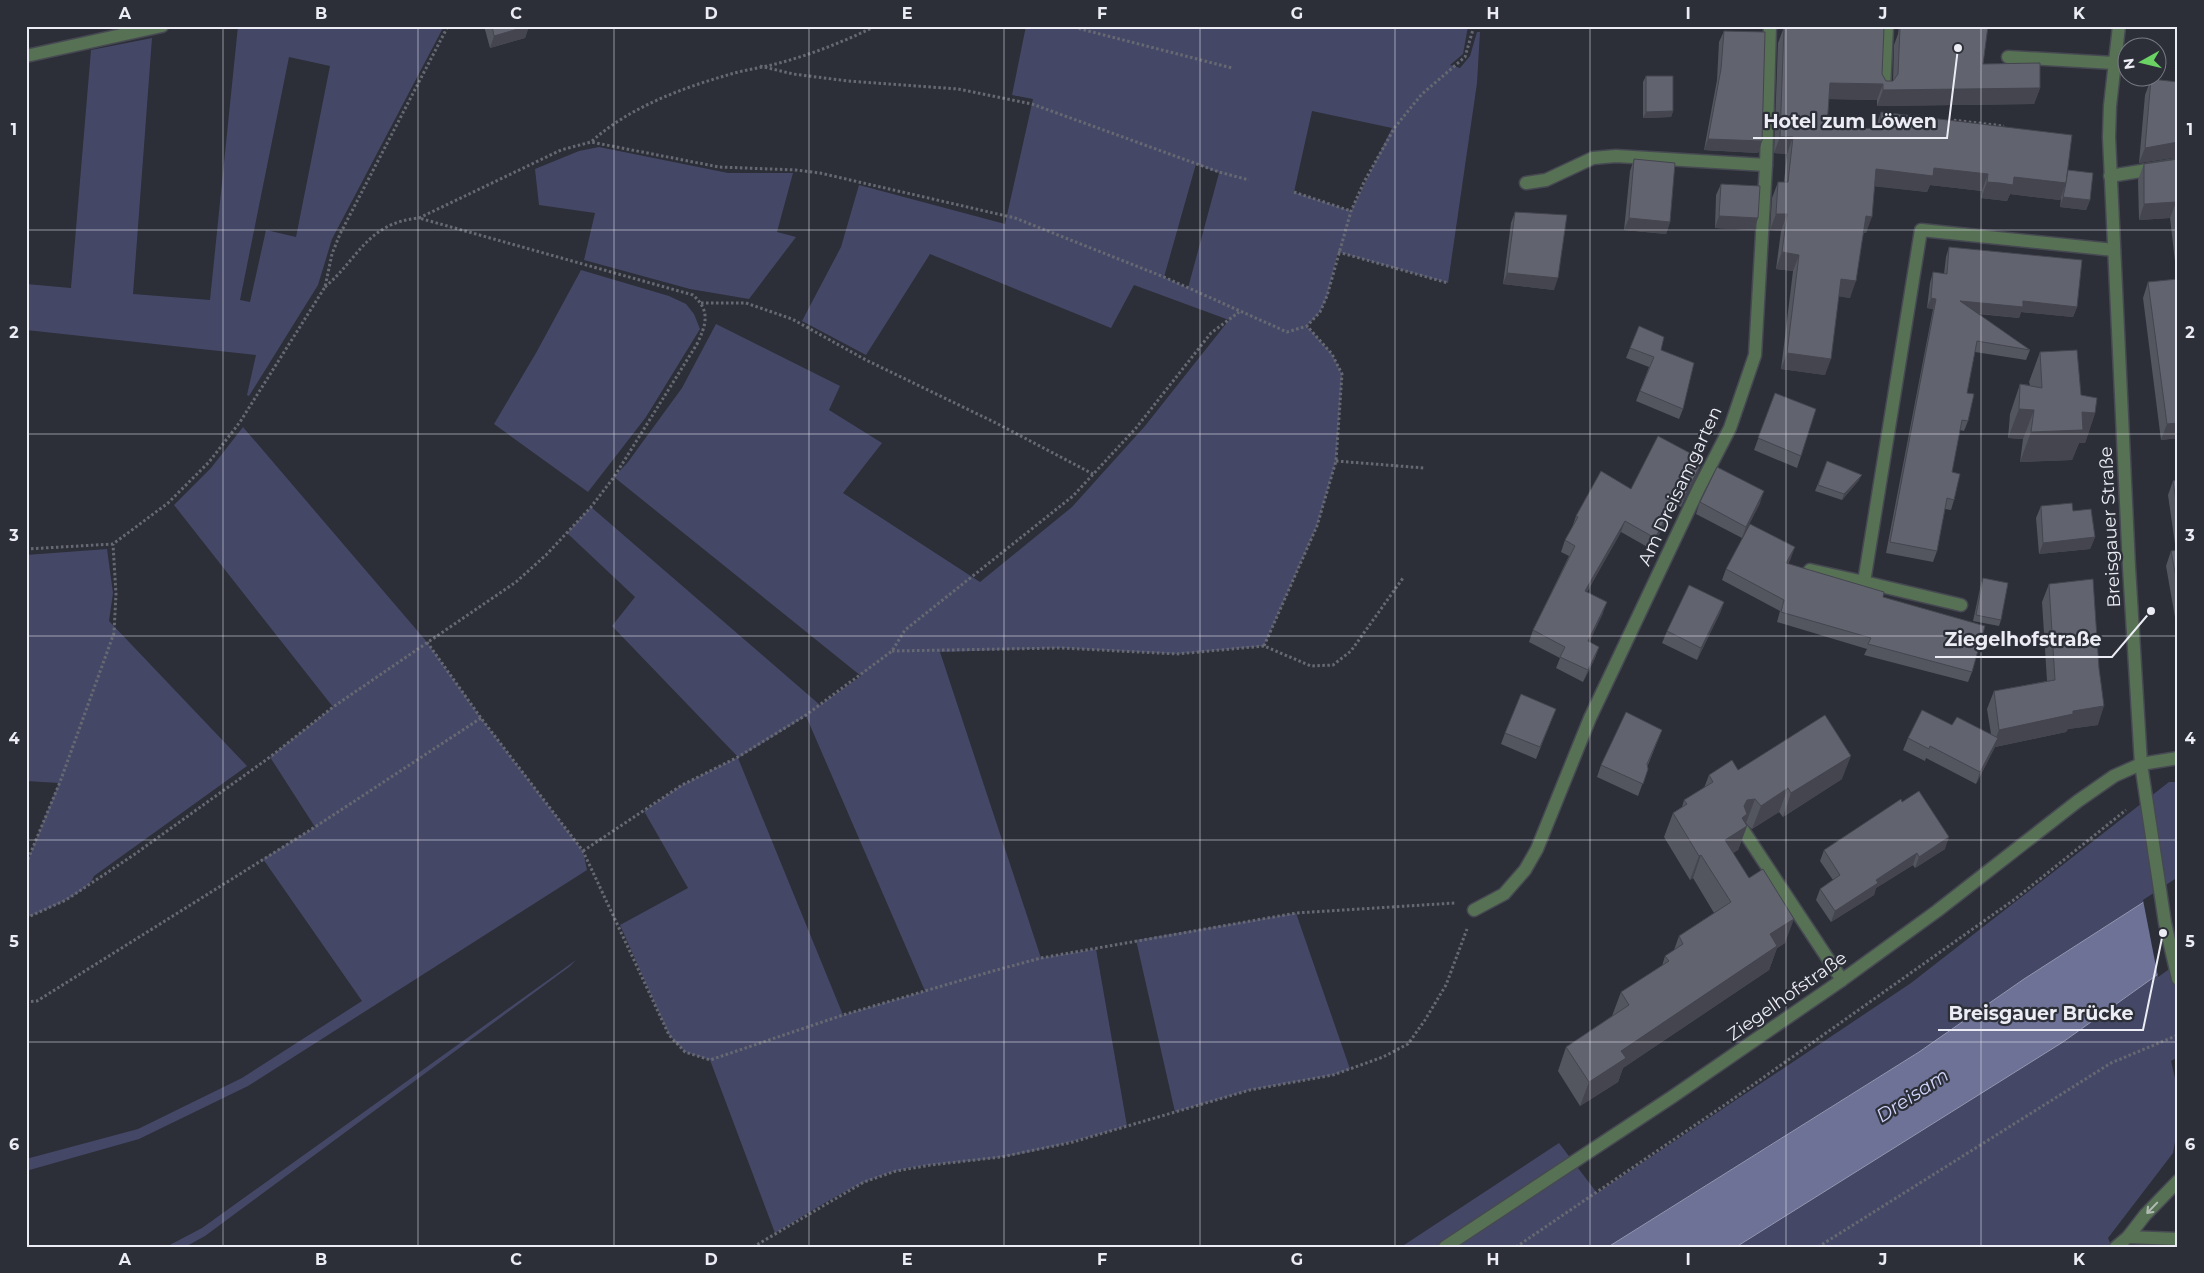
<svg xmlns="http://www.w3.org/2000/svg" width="2204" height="1273" viewBox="0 0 2204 1273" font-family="Montserrat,sans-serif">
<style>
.green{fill:#444866;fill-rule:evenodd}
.water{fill:#6d7296;stroke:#9397b2}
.pier{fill:#2c2e38}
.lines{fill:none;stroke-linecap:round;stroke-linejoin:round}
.minor-casing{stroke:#474952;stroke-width:15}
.path{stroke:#676972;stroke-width:3;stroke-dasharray:2.5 2.5;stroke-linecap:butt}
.minor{stroke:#577155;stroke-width:12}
.wall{fill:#53555f}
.shaded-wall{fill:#44454e}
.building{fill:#61636f;stroke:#44454e}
.oneway{stroke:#b0bbb4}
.grid{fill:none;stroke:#ecedf4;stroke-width:1;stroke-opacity:0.55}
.labels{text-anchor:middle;stroke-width:4.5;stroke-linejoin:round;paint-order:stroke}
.street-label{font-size:18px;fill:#ecedf4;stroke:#2c2e38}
.water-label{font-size:19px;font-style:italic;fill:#d0d6fb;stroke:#2c2e38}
.leader{fill:none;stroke:#ecedf4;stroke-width:2}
.callout-dot{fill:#ecedf4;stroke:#2c2e38;stroke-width:2}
.callout-label{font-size:19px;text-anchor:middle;font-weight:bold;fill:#ecedf4;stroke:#2c2e38;stroke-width:4.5;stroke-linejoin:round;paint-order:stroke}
.neatline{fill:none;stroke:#ecedf4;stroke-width:2}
.grid-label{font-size:16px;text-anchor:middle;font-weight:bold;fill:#ecedf4}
</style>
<rect width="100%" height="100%" fill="#2c2e38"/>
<!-- green -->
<g class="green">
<path d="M238,26H444L332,239L318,285L249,396L247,395L256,355L26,330V284L71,288L91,50L152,38L133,294L210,300ZM289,57L330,66L296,237L266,230L250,302L240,300Z"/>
<path d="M1026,26H1468L1463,54L1450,65L1460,68L1470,56L1477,32H1480L1477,83L1448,283L1338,252L1327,297L1320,312L1307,326L1332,354L1342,374L1336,461L1317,526L1264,646L1177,654L1061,648L940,652L1041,958L1096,949L1127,1126C1086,1138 1045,1150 1002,1157C967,1163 931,1162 896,1171C853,1182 813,1211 775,1233L710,1060L685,1052L669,1035L620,925L688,888L644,811L682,785L738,757L612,626L635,597L567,533L591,507L820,705L861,676L614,477L628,462L682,388L716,324L840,386L829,410L882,443L843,493L980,582L1072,507L1145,426L1229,320L1134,285L1111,328L930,254L866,355L802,321L841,247L859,185L1005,224L1033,99L1012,95ZM1312,111L1392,128L1351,211L1294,192ZM1196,164L1219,173L1188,288L1164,277ZM806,716L925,991L843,1015L738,758Z"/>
<polygon points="599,147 728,173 793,173 777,232 796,237 749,299 690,289 584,260 595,213 539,205 535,169 579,151"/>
<polygon points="581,270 669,296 686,304 694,314 700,329 646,417 588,492 494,424 536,353"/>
<polygon points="243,427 427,642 481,718 583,851 587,870 248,1086 139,1139 26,1171 26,1159 138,1129 242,1078 362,1001 263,859 315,827 270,757 333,707 174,505 211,468"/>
<path d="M107,549L113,593L109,621L247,766L94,876C88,894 44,910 26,918V864L59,783L26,781V555Z"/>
<polygon points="2169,782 2178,782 2178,880 2024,979 1919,1052 1608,1247 1401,1247 1559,1143 1597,1193 1911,983"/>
<polygon points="1296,913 1350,1069 1333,1075 1250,1090 1175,1112 1136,940"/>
<polygon points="576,960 569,967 205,1236 185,1247 166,1247 202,1228"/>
<polygon points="2178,960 2178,1057 2171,1061 2178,1091 2178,1125 2173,1153 2108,1238 2112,1247 1736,1247 2063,1042"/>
</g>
<!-- water -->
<polygon class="water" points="2178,880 2178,960 2063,1042 1736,1247 1608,1247 1919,1052 2024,979"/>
<!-- pier -->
<polygon class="pier" points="2178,877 2178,963 2158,977 2143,900"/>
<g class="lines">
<!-- minor casing -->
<g class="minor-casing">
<g id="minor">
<polyline points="2119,26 2110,106 2109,137 2129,567 2141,764 2165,923 2178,979"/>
<polyline points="26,56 162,26"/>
<polyline points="2008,57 2114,63"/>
<polyline points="1884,90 1887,26"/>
<polyline points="2110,176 2178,165"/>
<polyline points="1526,183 1546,180 1593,158 1616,156 1766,165"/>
<polyline points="1810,570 1864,582"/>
<polyline points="1961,605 1864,582 1921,230 2114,250"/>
<polyline points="1743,830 1842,980"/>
<polyline points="1474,910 1504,894 1525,870 1537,849 1590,718 1699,488 1730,428 1755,355 1766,165 1770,26"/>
<polyline points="2128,1237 2178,1239"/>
<polyline points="1445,1247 1672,1097 1842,980 1937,911 2078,801 2114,776 2141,764 2178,758"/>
<polyline points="2116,1247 2128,1237 2145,1215 2178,1181"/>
</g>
</g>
<!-- path -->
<g class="path">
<polyline points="1069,26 1232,68"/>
<polyline points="760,66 793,74 848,81 958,89 1032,104 1219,172 1249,180"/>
<polyline points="1951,123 1952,120 2004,126"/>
<path d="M592,141C630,107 682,88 731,74C748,69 766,67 783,62C815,53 845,41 876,26"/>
<polyline points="1294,192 1351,211"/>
<polyline points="1338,252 1448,283"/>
<path d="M325,287C359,258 367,223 419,218L561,150L591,142L719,167L796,170L820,173L1015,218L1164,277L1287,332L1307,326L1320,312L1327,296L1351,211L1364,182L1395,127L1422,94L1465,57L1474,26"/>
<polyline points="701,303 746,303 792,319 866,360 996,423 1093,474"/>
<polyline points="1336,461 1424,468"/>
<polyline points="26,549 113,544 168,503 209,462 240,422 325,287 332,254 340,234 448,26"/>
<polyline points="427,642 481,718 583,851 669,1035 685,1052 710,1060 843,1015 993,971 1041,958 1296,913 1455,903"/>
<polyline points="1264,646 1317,526 1336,461 1342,374 1332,354 1307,326"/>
<polyline points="892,651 1061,648 1177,654 1264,646 1311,666 1333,665 1351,651 1403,578"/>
<polyline points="583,851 682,785 738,757 806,715 892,651 905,630 1073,496 1136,428 1211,333 1239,312"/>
<polyline points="26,864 60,782 114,633 116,594 113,544"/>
<path d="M26,918L66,900L135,854L270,757L333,707L516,582L546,555L591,507L614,477L697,344C706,325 711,311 693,295L419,218"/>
<polyline points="26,1002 37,1001 315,827 481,718"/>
<polyline points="753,1247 864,1182 896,1171 931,1165 1001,1157 1073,1142 1250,1090 1333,1075 1383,1057 1408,1044 1425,1020 1446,985 1467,929"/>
<polyline points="1516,1247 1726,1104 2015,899 2126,810"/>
<polyline points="1818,1247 2111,1063 2178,1035"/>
</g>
<!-- minor -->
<use href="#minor" class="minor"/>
</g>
<!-- wall -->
<g class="wall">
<polygon points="484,26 529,26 525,38 490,48"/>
<polygon points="1899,26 1988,26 1983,64 2040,88 2034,104 1877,106 1877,100 1829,99 1827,126 1875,129 1881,112 2068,170 2090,200 2086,210 2060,207 2061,198 2060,200 2010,194 2007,201 1981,198 1982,191 1930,185 1927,192 1875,186 1866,233 1863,233 1850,298 1839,296 1825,375 1781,369 1793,271 1776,269 1781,231 1770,230 1772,198 1778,182 1784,182 1787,154 1774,153 1778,43 1784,27 1882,74 1886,81 1893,81 1894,45 1898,34"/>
<polygon points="1724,31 1762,141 1758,153 1704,150 1717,80 1719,42"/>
<polygon points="1646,76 1673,111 1671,117 1643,118 1643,82"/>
<polygon points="2151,79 2178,82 2178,157 2139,163 2145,95"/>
<polygon points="1634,159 1670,222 1666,234 1624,230 1630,171"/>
<polygon points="2178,159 2178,438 2161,440 2143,298 2148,282 2177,279 2170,218 2139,220 2138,180 2144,164"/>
<polygon points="1721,184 1758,218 1754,230 1715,228 1716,195"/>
<polygon points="1515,212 1554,290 1503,284 1511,223"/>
<polygon points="1949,247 2077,307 2073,317 2021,312 2019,318 1978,314 2030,350 2026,360 1975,352 1967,393 1968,421 1964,431 1960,430 1952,472 1954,500 1951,510 1945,509 1937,551 1933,562 1886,553 1933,309 1927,308 1930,283 1933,272 1944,274 1946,257"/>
<polygon points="1630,348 1661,350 1683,409 1679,419 1636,401 1649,367 1626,358"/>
<polygon points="2040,352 2081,395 2095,413 2085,443 2079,443 2072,460 2020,462 2023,439 2008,438 2010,414 2020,384 2030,385 2029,382"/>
<polygon points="1775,393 1801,456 1797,468 1754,450"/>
<polygon points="1827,461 1859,480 1842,500 1815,491"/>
<polygon points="1699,471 1681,507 1676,504 1651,549 1621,532 1587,592 1603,613 1589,642 1599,647 1595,658 1583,682 1556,668 1560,658 1529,642 1533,630 1569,556 1561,552 1565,540 1572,528 1576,516 1631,489"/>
<polygon points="2178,480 2178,623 2176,623 2166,566 2171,551 2176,551 2168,495 2173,481"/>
<polygon points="1700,502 1760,503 1742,538 1696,514"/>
<polygon points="2041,506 2073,511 2095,537 2090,549 2039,554 2036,518"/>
<polygon points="1791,558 1788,564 1883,597 1972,672 1968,682 1864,655 1867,649 1777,622 1780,611 1722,580 1726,569"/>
<polygon points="1983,578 2001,620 1999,626 1973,621 1981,584"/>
<polygon points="2049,584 2098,725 2068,729 2066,732 1995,747 1976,784 1926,758 1925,761 1903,750 1908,738 1952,725 1991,734 1987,709 1994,691 2047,681 2042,602"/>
<polygon points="1724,602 1720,613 1697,660 1662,643 1667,631"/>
<polygon points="1556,709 1536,759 1501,744 1505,733"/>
<polygon points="1662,730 1648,765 1648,769 1638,796 1597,777 1601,765"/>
<polygon points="1738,770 1842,779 1783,817 1779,812 1752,829 1746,823 1745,823 1747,826 1738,850 1733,853 1785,943 1777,948 1769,970 1623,1068 1618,1082 1580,1106 1558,1071 1566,1047 1612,1016 1621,992 1662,966 1665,956 1674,950 1679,936 1714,913 1693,878 1690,880 1664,837 1673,813 1682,807 1684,800 1704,788 1709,775"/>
<polygon points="1902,802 1945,849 1915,868 1913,865 1876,888 1874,895 1831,922 1816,900 1820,889 1833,880 1820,861 1824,850"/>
</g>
<!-- shaded-wall -->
<g class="shaded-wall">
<polygon points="529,26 525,38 490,48 494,36"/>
<polygon points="1830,83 1883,84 1877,100 1824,99"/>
<polygon points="2040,88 2034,104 1877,106 1883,90"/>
<polygon points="1673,111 1671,117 1643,118 1646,112"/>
<polygon points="1780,137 1793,137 1787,154 1774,153"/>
<polygon points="1708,139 1762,141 1758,153 1704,150"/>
<polygon points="2178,142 2177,157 2139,163 2145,148"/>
<polygon points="1934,168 1988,174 1982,191 1930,185 1927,192 1870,186 1876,169"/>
<polygon points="2014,177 2066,183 2060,200 2010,194 2007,201 1981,198 1987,182"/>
<polygon points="2063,197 2090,200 2086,210 2060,207"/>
<polygon points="2176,202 2170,218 2139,220 2144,204"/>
<polygon points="1776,214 1787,214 1781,231 1770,230"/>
<polygon points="1719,216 1758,218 1754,230 1715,228"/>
<polygon points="1866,216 1872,217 1866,233 1860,233"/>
<polygon points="1629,218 1670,222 1666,234 1624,230"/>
<polygon points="1782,252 1799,255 1793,271 1776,269"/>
<polygon points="1507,273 1558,278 1554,290 1503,284"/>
<polygon points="1841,279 1856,281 1850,298 1835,296"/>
<polygon points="1931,298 1936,299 1933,309 1927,308"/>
<polygon points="1960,301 2023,301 2077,307 2073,317 2021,312 2019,318 1956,311"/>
<polygon points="1787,353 1831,359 1825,375 1781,369"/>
<polygon points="2019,409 2034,410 2023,439 2008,438"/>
<polygon points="2082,412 2095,413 2085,443 2079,443 2072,460 2020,462 2031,432"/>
<polygon points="2178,423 2178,438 2161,440 2167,424"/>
<polygon points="1703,460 1699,471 1681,507 1685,495"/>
<polygon points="1862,475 1859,480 1842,500 1844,494"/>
<polygon points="1764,491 1760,503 1742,538 1746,527"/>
<polygon points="1680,492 1676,504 1651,549 1655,538"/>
<polygon points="1625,521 1621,532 1581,602 1585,591"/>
<polygon points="2095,537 2090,549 2039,554 2043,543"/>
<polygon points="1795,547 1791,558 1782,574 1786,563"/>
<polygon points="1607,602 1603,613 1584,653 1588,641"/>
<polygon points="1724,602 1720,613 1697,660 1701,648"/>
<polygon points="1599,647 1595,658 1583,682 1588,670"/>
<polygon points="2104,706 2098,725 2068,729 2066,732 1995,747 1976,784 1980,772 1992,748 1999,730 2073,711"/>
<polygon points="1851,756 1842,779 1783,817 1791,793"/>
<polygon points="1788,788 1779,812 1752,829 1761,806"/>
<polygon points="1755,799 1746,823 1744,823 1747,826 1738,850 1716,864 1725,840 1747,800"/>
<polygon points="1949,837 1945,849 1915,868 1919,857"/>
<polygon points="1917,853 1913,865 1876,888 1874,895 1831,922 1835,911 1876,880"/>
<polygon points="1701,855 1693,878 1690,880 1699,856"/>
<polygon points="1794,919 1785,943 1777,948 1769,970 1623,1068 1618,1082 1580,1106 1589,1082 1621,1051 1770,934"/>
</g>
<!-- building -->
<g class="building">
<polygon points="492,26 528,26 494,36"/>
<polygon points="1903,26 1988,26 1983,64 2040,63 2040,88 1883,90 1883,84 1830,83 1827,126 1880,129 1881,112 2072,135 2066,183 2014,177 2013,185 2000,183 1987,182 1988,174 1934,168 1933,176 1876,169 1872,217 1866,216 1856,281 1841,279 1831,359 1787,353 1799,255 1782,252 1787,214 1776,214 1778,182 1788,182 1793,137 1780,137 1784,27 1884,28 1882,74 1886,81 1893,81 1898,74 1900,28 1903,28"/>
<polygon points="1724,31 1765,32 1762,141 1708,139 1721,69"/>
<polygon points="1646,76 1673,76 1673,111 1646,112"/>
<polygon points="2151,79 2178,82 2178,142 2145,148"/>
<polygon points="1634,159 1675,163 1670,222 1629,218"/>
<polygon points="2178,159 2178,223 2176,202 2144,204 2144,164"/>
<polygon points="2068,170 2093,173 2090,200 2063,197 2065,188 2066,183"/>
<polygon points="1721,184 1760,186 1758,218 1719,216"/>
<polygon points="1515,212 1567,215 1558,278 1507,273"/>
<polygon points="1949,247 2082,260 2077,307 2023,301 2023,307 1960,301 2030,350 1977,341 1967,393 1974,394 1968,421 1962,420 1952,472 1960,474 1954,500 1947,498 1937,551 1890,542 1936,299 1931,298 1933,272 1947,274"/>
<polygon points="2178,279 2178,423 2167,424 2148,282"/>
<polygon points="1639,326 1664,337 1661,350 1694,363 1683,409 1640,391 1654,357 1630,348"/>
<polygon points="2077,350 2081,395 2097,398 2095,413 2082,412 2083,430 2031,432 2034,410 2019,409 2020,384 2042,388 2040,352"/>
<polygon points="1775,393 1816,409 1801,456 1758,438"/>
<polygon points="1658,436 1703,460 1685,495 1680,492 1655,538 1625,521 1585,591 1607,602 1588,641 1599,647 1588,670 1560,657 1565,647 1533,630 1575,546 1565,540 1578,517 1576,516 1601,471 1631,489"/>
<polygon points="1827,461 1862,475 1844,494 1818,485"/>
<polygon points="1717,467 1764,491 1746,527 1700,502"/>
<polygon points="2178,480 2178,514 2173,481"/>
<polygon points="2072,503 2073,511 2091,509 2095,537 2043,543 2041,506"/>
<polygon points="1750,524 1795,547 1786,563 1884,592 1883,597 1985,626 1972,672 1868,644 1871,638 1781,612 1784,600 1726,569"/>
<polygon points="2178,550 2178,588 2171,551"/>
<polygon points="1983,578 2008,583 2001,620 1976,615"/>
<polygon points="2093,579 2099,668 2104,706 2073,711 2073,714 1999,730 1994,691 2055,680 2049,584"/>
<polygon points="1689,585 1724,602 1701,648 1667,631"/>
<polygon points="1521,694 1556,709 1540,747 1505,733"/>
<polygon points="1922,710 1952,725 1957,717 1998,738 1980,772 1930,746 1929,749 1908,738"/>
<polygon points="1626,712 1662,730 1647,764 1648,769 1643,784 1601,765"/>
<polygon points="1825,715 1851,756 1791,793 1788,788 1761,806 1755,799 1747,800 1744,806 1747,814 1742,818 1747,826 1725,840 1749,878 1763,869 1794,919 1770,934 1777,946 1621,1051 1626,1058 1589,1082 1566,1047 1629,1005 1621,992 1669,961 1665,956 1683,944 1679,936 1731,902 1701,855 1699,856 1673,813 1687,804 1684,800 1713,782 1709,775 1732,760 1738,770"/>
<polygon points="1919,791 1949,837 1919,857 1917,853 1876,880 1878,883 1835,911 1820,889 1840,875 1824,850 1901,799 1902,802"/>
</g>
<!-- one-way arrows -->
<defs><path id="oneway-shaft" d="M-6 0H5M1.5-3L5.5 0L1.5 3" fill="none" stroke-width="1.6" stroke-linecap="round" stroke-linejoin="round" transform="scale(1.25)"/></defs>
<use class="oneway" href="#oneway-shaft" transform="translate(2152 1208) rotate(134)"/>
<!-- grid -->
<path class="grid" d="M223,26V1247M418,26V1247M614,26V1247M809,26V1247M1004,26V1247M1200,26V1247M1395,26V1247M1590,26V1247M1786,26V1247M1981,26V1247M26,230H2178M26,434H2178M26,636H2178M26,840H2178M26,1042H2178"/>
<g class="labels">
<!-- street labels -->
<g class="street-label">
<text transform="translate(1680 486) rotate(-65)" y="6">Am Dreisamgarten</text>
<text transform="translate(2110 527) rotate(-93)" y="6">Breisgauer Straße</text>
<text transform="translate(1787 996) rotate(-35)" y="6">Ziegelhofstraße</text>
</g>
<!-- water labels -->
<g class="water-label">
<text transform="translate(1912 1095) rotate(-33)" y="7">Dreisam</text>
</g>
</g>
<!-- callouts -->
<path class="leader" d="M1958 48L1947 138H1753M2151 611L2112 657H1935M2163 933L2143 1030H1938"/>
<g class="callout-dot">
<circle cx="1958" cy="48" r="5"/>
<circle cx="2151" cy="611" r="5"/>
<circle cx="2163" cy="933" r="5"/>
</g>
<g class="callout-label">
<text x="1850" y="128">Hotel zum Löwen</text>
<text x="2023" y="646">Ziegelhofstraße</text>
<text x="2041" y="1020">Breisgauer Brücke</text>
</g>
<!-- border -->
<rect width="2204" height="1273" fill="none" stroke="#2c2e38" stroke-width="55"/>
<!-- north arrow -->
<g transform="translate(2142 62) rotate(262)"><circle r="24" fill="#2c2e38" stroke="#797a83"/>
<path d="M0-4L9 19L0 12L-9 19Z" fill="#6ad364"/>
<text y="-8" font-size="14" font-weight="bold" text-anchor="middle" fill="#ecedf4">N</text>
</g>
<rect x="28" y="28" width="2148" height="1218" class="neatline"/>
<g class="grid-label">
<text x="125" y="19">A</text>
<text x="321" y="19">B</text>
<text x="516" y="19">C</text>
<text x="711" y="19">D</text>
<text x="907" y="19">E</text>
<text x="1102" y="19">F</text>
<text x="1297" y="19">G</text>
<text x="1493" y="19">H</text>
<text x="1688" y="19">I</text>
<text x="1883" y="19">J</text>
<text x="2079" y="19">K</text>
<text x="14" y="135">1</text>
<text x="2190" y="135">1</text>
<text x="14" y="338">2</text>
<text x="2190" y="338">2</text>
<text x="14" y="541">3</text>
<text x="2190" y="541">3</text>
<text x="14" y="744">4</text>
<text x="2190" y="744">4</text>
<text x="14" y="947">5</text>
<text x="2190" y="947">5</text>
<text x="14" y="1150">6</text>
<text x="2190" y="1150">6</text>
<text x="125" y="1265">A</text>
<text x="321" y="1265">B</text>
<text x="516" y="1265">C</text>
<text x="711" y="1265">D</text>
<text x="907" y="1265">E</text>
<text x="1102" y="1265">F</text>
<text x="1297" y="1265">G</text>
<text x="1493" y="1265">H</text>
<text x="1688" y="1265">I</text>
<text x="1883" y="1265">J</text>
<text x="2079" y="1265">K</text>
</g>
</svg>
